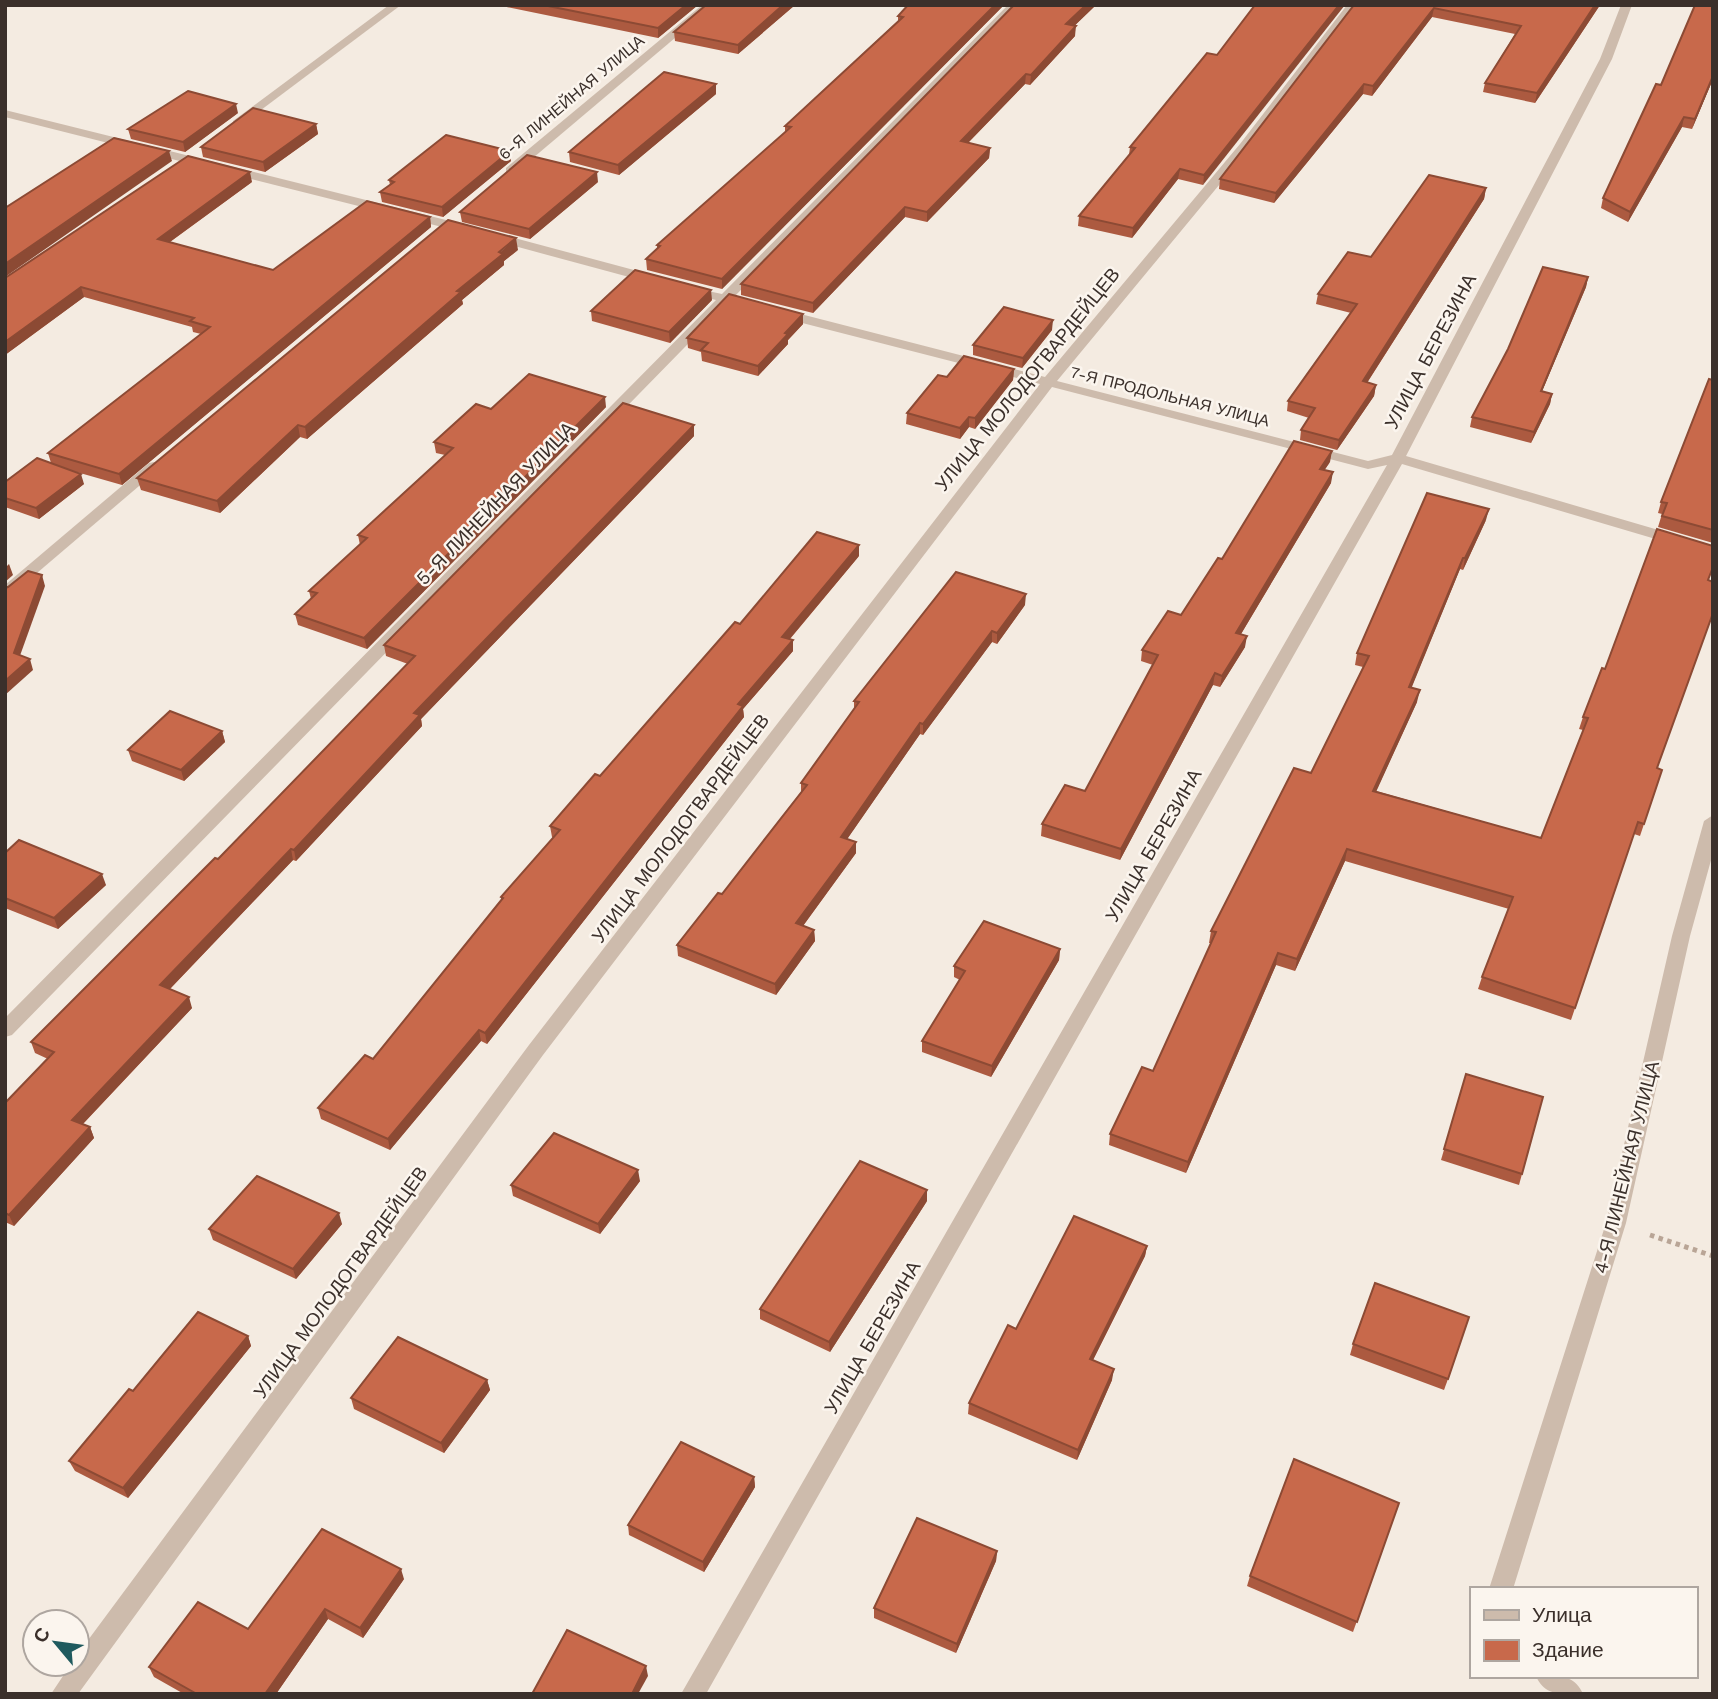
<svg xmlns="http://www.w3.org/2000/svg" width="1718" height="1699" viewBox="0 0 1718 1699" font-family="'Work Sans',sans-serif">
<style>
.lines{fill:none;stroke-linecap:round;stroke-linejoin:round}
.path{stroke:#b9a596;stroke-width:5;stroke-dasharray:4.5 4.5;stroke-linecap:butt}
.service{fill:#cdbbac;fill-rule:evenodd}
.minor{fill:#cdbbac;fill-rule:evenodd}
.wall{fill:#ac5a40}
.shaded-wall{fill:#8c4a34}
.building{fill:#c8694b;stroke:#8c4a34;stroke-width:2}
.labels{text-anchor:middle;stroke-width:5;stroke-linejoin:round;paint-order:stroke}
.far-street-label{font-size:16px;fill:#3b302b;stroke:#fbf5ee}
.street-label{font-size:19px;fill:#3b302b;stroke:#fbf5ee}
</style>
<rect width="100%" height="100%" fill="#f4ebe1"/>
<g class="lines">
<!-- path -->
<polyline class="path" points="1650,1235 1713,1256"/>
<!-- service -->
<path class="service" d="M1536,1676C1556,1676 1574,1673 1583,1694C1563,1694 1545,1697 1536,1676Z"/>
<!-- minor -->
<g class="minor">
<polygon points="389,5 401,5 241,125 233,125 233,121"/>
<polygon points="702,5 714,5 514,174 506,174 506,168"/>
<polygon points="1008,5 1019,5 734,297 751,301 751,307 728,303 12,1035 5,1037 5,1018 716,300 684,292 684,286 722,294"/>
<polygon points="1347,5 1358,5 1248,150 1057,381 1368,461 1392,455 1600,59 1621,5 1632,5 1612,59 1406,456 1713,546 1713,556 1402,464 706,1694 681,1694 1387,465 1368,469 1052,387 543,1055 78,1694 51,1694 71,1664 77,1664 77,1655 529,1045 1040,384 775,316 775,310 785,310 1045,377 1240,144"/>
<polygon points="5,110 470,226 472,229 466,233 5,117"/>
<polygon points="496,233 660,277 662,280 655,284 492,240 492,234"/>
<polygon points="154,462 159,463 159,469 10,596 5,598 5,585 149,463"/>
<polygon points="1713,815 1713,853 1690,936 1626,1223 1513,1589 1489,1589 1606,1223 1672,936 1704,821"/>
</g>
</g>
<!-- wall -->
<g class="wall">
<polygon points="497,5 698,5 658,38"/>
<polygon points="706,5 795,5 738,54 675,41 674,32"/>
<polygon points="908,5 1004,5 722,289 647,270 646,259 657,249 657,245 785,133 785,126 898,21 898,16"/>
<polygon points="1014,5 1096,5 1074,26 1075,36 1030,85 1025,84 968,143 990,148 989,158 927,222 905,217 813,313 741,295 741,284"/>
<polygon points="1255,5 1203,185 1178,179 1132,238 1078,226 1079,216 1129,155 1130,147 1217,55"/>
<polygon points="1354,5 1600,5 1535,103 1483,92 1485,83 1515,34 1432,17 1372,96 1363,94 1274,203 1219,189 1220,179"/>
<polygon points="1713,79 1692,129 1682,127 1628,222 1601,208 1603,198 1661,85"/>
<polygon points="716,84 716,94 619,175 570,162 569,152"/>
<polygon points="238,113 185,152 131,139 128,129"/>
<polygon points="316,124 318,134 265,172 203,157 201,147"/>
<polygon points="511,161 443,217 382,202 380,192 390,185 389,180"/>
<polygon points="252,182 170,242 273,270 430,217 431,227 122,485 66,469 84,484 39,519 5,507 5,482 51,463 48,453 201,334 193,332 192,327 84,297 5,355 5,278"/>
<polygon points="598,182 530,239 462,222 460,212"/>
<polygon points="1486,188 1484,199 1367,383 1376,385 1374,396 1337,450 1300,440 1301,430 1309,418 1287,411 1288,401 1351,313 1316,304 1318,294 1371,257"/>
<polygon points="518,250 504,261 504,265 462,300 463,304 307,439 300,437 220,513 141,490 137,478"/>
<polygon points="1588,277 1586,287 1542,391 1552,394 1550,404 1531,443 1470,427 1472,417"/>
<polygon points="712,300 670,343 592,321 591,311"/>
<polygon points="803,314 803,324 788,340 788,344 758,376 702,361 701,352 688,348 687,338"/>
<polygon points="1052,330 1022,368 973,355 973,345"/>
<polygon points="1014,369 1013,380 975,429 969,427 960,439 906,424 907,413 947,377"/>
<polygon points="1713,380 1713,543 1658,527 1662,514 1658,513 1661,502"/>
<polygon points="606,407 367,649 298,625 295,614 311,599 309,591 360,545 358,535 445,455 436,453 434,442 491,409"/>
<polygon points="694,425 694,436 421,719 422,726 296,861 293,860 170,989 192,1008 83,1124 90,1127 94,1138 14,1226 5,1222 5,1103 48,1059 35,1053 31,1042 218,859 408,664 386,656 384,645"/>
<polygon points="1330,462 1324,470 1331,483 1241,634 1245,647 1220,687 1213,685 1120,860 1041,836 1042,824 1085,791 1153,665 1141,661 1142,650 1181,615 1222,559"/>
<polygon points="1486,520 1463,570 1460,569 1411,688 1417,702 1376,791 1541,838 1583,730 1579,729 1583,717 1605,669 1708,580 1657,768 1644,824 1640,836 1634,834 1571,1020 1478,989 1482,977 1509,909 1345,861 1295,971 1276,965 1186,1173 1109,1145 1110,1134 1153,1071 1211,943 1209,943 1211,931 1311,773 1363,667 1355,665 1357,653"/>
<polygon points="859,556 790,639 793,651 743,709 744,717 487,1044 481,1041 390,1150 321,1119 318,1108 373,1059 501,900 501,897 553,838 552,837 550,826 600,776 740,624"/>
<polygon points="1025,605 997,644 992,642 923,735 920,734 847,839 856,842 856,853 803,926 814,930 815,941 776,995 678,956 677,945 722,894 801,792 801,783 854,709 854,701"/>
<polygon points="222,731 225,742 184,781 132,761 128,750"/>
<polygon points="5,853 106,885 58,929 5,908"/>
<polygon points="1060,949 1059,960 991,1077 922,1052 922,1041 960,980 954,977 954,966"/>
<polygon points="1466,1074 1522,1174 1519,1185 1441,1160"/>
<polygon points="640,1181 600,1234 513,1196 511,1185"/>
<polygon points="927,1201 830,1352 760,1319 760,1309"/>
<polygon points="342,1224 296,1279 213,1240 209,1229"/>
<polygon points="1147,1246 1145,1256 1093,1360 1112,1380 1077,1460 968,1414 969,1403"/>
<polygon points="248,1336 251,1346 128,1498 75,1471 69,1461"/>
<polygon points="1353,1344 1448,1379 1444,1390 1350,1355"/>
<polygon points="487,1380 490,1390 444,1453 354,1409 351,1398"/>
<polygon points="754,1477 755,1487 704,1572 629,1535 628,1525"/>
<polygon points="1399,1503 1353,1632 1247,1586 1250,1576"/>
<polygon points="997,1551 996,1561 956,1653 874,1618 874,1608"/>
<polygon points="404,1579 363,1638 328,1619 276,1694 184,1694 154,1677 149,1667 248,1629"/>
</g>
<!-- shaded-wall -->
<g class="shaded-wall">
<polygon points="686,5 698,5 658,38 658,28"/>
<polygon points="783,5 795,5 738,54 738,45"/>
<polygon points="995,5 1004,5 722,289 722,279"/>
<polygon points="1086,5 1096,5 1066,34 1066,24"/>
<polygon points="1339,5 1345,5 1203,185 1204,175"/>
<polygon points="1595,5 1600,5 1535,103 1537,93"/>
<polygon points="1434,8 1432,17 1372,96 1373,86"/>
<polygon points="1076,26 1075,36 1030,85 1031,75"/>
<polygon points="1026,74 1025,84 960,151 961,141"/>
<polygon points="1713,76 1713,79 1692,129 1695,119"/>
<polygon points="716,84 716,94 619,175 618,165"/>
<polygon points="1364,84 1363,94 1274,203 1276,193"/>
<polygon points="236,104 238,113 185,152 183,142"/>
<polygon points="1684,117 1682,127 1628,222 1630,212"/>
<polygon points="316,124 318,134 265,172 263,162"/>
<polygon points="990,148 989,158 927,222 927,212"/>
<polygon points="169,151 172,161 5,277 5,264"/>
<polygon points="510,151 511,161 443,217 442,207"/>
<polygon points="1180,169 1178,179 1132,238 1133,228"/>
<polygon points="250,172 252,182 160,249 158,239"/>
<polygon points="597,172 598,182 530,239 529,229"/>
<polygon points="1486,188 1484,199 1361,392 1363,381"/>
<polygon points="905,207 905,217 813,313 813,303"/>
<polygon points="430,217 431,227 122,485 119,474"/>
<polygon points="516,238 518,250 504,261 504,265 462,300 463,304 307,439 305,427"/>
<polygon points="1588,277 1586,287 1538,401 1541,391"/>
<polygon points="81,287 84,297 5,355 5,342"/>
<polygon points="711,290 712,300 670,343 669,332"/>
<polygon points="803,314 803,324 788,340 788,344 758,376 758,366 785,333"/>
<polygon points="1053,320 1052,330 1022,368 1023,358"/>
<polygon points="1014,369 1013,380 975,429 975,418"/>
<polygon points="1376,385 1374,396 1337,450 1339,440"/>
<polygon points="1552,394 1550,404 1531,443 1534,432"/>
<polygon points="605,397 606,407 367,649 364,638"/>
<polygon points="969,417 969,427 960,439 960,428"/>
<polygon points="298,425 300,437 220,513 217,501"/>
<polygon points="694,425 694,436 421,719 422,726 296,861 294,850 414,713"/>
<polygon points="1332,451 1330,462 1318,480 1320,469"/>
<polygon points="1333,472 1331,483 1235,644 1236,633"/>
<polygon points="81,474 84,484 39,519 36,508"/>
<polygon points="1489,509 1486,520 1463,570 1465,558"/>
<polygon points="859,545 859,556 782,648 782,637"/>
<polygon points="1463,558 1460,569 1407,699 1409,687"/>
<polygon points="9,564 13,575 5,582 5,568"/>
<polygon points="42,575 45,586 17,664 14,653"/>
<polygon points="1026,594 1025,605 997,644 997,633"/>
<polygon points="992,631 992,642 923,735 923,724"/>
<polygon points="1247,636 1245,647 1220,687 1222,676"/>
<polygon points="793,640 793,651 743,709 744,717 487,1044 485,1033 738,704"/>
<polygon points="30,659 33,670 5,695 5,681"/>
<polygon points="1215,673 1213,685 1120,860 1121,849"/>
<polygon points="1420,690 1417,702 1371,803 1373,791"/>
<polygon points="920,723 920,734 841,848 841,837"/>
<polygon points="222,731 225,742 184,781 181,770"/>
<polygon points="856,842 856,853 797,934 796,923"/>
<polygon points="291,849 293,860 163,996 160,985"/>
<polygon points="1347,849 1345,861 1295,971 1297,959"/>
<polygon points="102,874 106,885 58,929 54,918"/>
<polygon points="814,930 815,941 776,995 775,984"/>
<polygon points="1060,949 1059,960 991,1077 992,1066"/>
<polygon points="1278,953 1276,965 1186,1173 1188,1162"/>
<polygon points="189,997 192,1008 77,1130 72,1120"/>
<polygon points="479,1030 481,1041 390,1150 388,1139"/>
<polygon points="90,1127 94,1138 14,1226 9,1215"/>
<polygon points="638,1170 640,1181 600,1234 598,1224"/>
<polygon points="927,1190 927,1201 830,1352 829,1342"/>
<polygon points="339,1213 342,1224 296,1279 293,1269"/>
<polygon points="1147,1246 1145,1256 1088,1370 1090,1359"/>
<polygon points="248,1336 251,1346 128,1498 123,1488"/>
<polygon points="1114,1369 1112,1380 1077,1460 1078,1450"/>
<polygon points="487,1380 490,1390 444,1453 441,1443"/>
<polygon points="754,1477 755,1487 704,1572 703,1562"/>
<polygon points="997,1551 996,1561 956,1653 957,1644"/>
<polygon points="401,1569 404,1579 363,1638 360,1628"/>
<polygon points="325,1609 328,1619 276,1694 265,1694"/>
<polygon points="646,1666 648,1676 638,1694 632,1694"/>
</g>
<!-- building -->
<g class="building">
<polygon points="543,5 686,5 658,28"/>
<polygon points="706,5 783,5 738,45 674,32"/>
<polygon points="908,5 995,5 722,279 646,259 660,246 657,245 791,127 785,126 903,17 898,16"/>
<polygon points="1014,5 1086,5 1066,24 1076,26 1031,75 1026,74 961,141 990,148 927,212 905,207 813,303 741,284"/>
<polygon points="1255,5 1339,5 1204,175 1180,169 1133,228 1079,216 1135,148 1130,147 1207,53 1217,55"/>
<polygon points="1354,5 1595,5 1537,93 1485,83 1521,26 1434,8 1373,86 1364,84 1276,193 1220,179"/>
<polygon points="1695,5 1713,5 1713,76 1695,119 1684,117 1630,212 1603,198 1656,84 1661,85"/>
<polygon points="664,72 716,84 618,165 569,152"/>
<polygon points="188,91 236,104 183,142 128,129"/>
<polygon points="253,108 316,124 263,162 201,147"/>
<polygon points="446,135 510,151 442,207 380,192 394,182 389,180"/>
<polygon points="114,138 169,151 5,264 5,208"/>
<polygon points="527,155 597,172 529,229 460,212"/>
<polygon points="188,156 250,172 158,239 273,270 367,201 430,217 119,474 48,453 210,327 190,321 194,318 81,287 5,342 5,278"/>
<polygon points="1429,175 1486,188 1363,381 1376,385 1339,440 1301,430 1315,408 1288,401 1357,304 1318,294 1348,252 1371,257"/>
<polygon points="448,220 516,238 499,252 503,254 457,291 461,292 305,427 298,425 217,501 137,478"/>
<polygon points="1543,267 1588,277 1541,391 1552,394 1534,432 1472,417 1508,349"/>
<polygon points="635,270 711,290 669,332 591,311"/>
<polygon points="729,294 803,314 785,333 788,334 758,366 701,350 708,343 687,338"/>
<polygon points="1004,307 1053,320 1023,358 973,345"/>
<polygon points="964,356 1014,369 975,418 969,417 960,428 907,413 938,375 947,377"/>
<polygon points="529,374 605,397 364,638 295,614 317,593 309,591 367,538 358,535 453,448 434,442 476,404 491,409"/>
<polygon points="1709,379 1713,380 1713,530 1662,516 1667,503 1661,502"/>
<polygon points="623,403 694,425 414,713 420,715 294,850 291,849 160,985 189,997 72,1120 90,1127 9,1215 5,1213 5,1103 54,1052 31,1042 215,858 218,859 415,656 384,645"/>
<polygon points="1294,441 1332,451 1320,469 1333,472 1236,633 1247,636 1222,676 1215,673 1121,849 1042,824 1065,785 1085,791 1158,655 1142,650 1168,611 1181,615 1218,558 1222,559"/>
<polygon points="37,458 81,474 36,508 5,498 5,482"/>
<polygon points="1427,493 1489,509 1465,558 1463,558 1409,687 1420,690 1373,791 1541,838 1588,718 1583,717 1602,668 1605,669 1657,529 1713,546 1713,567 1708,580 1713,582 1713,613 1657,768 1662,770 1644,824 1638,822 1575,1008 1482,977 1513,897 1347,849 1297,959 1278,953 1188,1162 1110,1134 1142,1067 1153,1071 1216,932 1211,931 1294,768 1311,773 1369,656 1357,653"/>
<polygon points="817,532 859,545 782,637 793,640 738,704 743,706 485,1033 479,1030 388,1139 318,1108 365,1055 373,1059 503,898 501,897 560,830 550,826 595,774 600,776 735,622 740,624"/>
<polygon points="28,571 42,575 14,653 30,659 5,681 5,588 8,587"/>
<polygon points="956,572 1026,594 997,633 992,631 923,724 920,723 841,837 856,842 796,923 814,930 775,984 677,945 718,893 722,894 807,785 801,783 859,702 854,701"/>
<polygon points="170,711 222,731 181,770 128,750"/>
<polygon points="19,840 102,874 54,918 5,898 5,853"/>
<polygon points="984,921 1060,949 992,1066 922,1041 965,971 954,966"/>
<polygon points="1466,1074 1543,1097 1522,1174 1444,1149"/>
<polygon points="554,1133 638,1170 598,1224 511,1185"/>
<polygon points="860,1161 927,1190 829,1342 760,1309"/>
<polygon points="257,1176 339,1213 293,1269 209,1229"/>
<polygon points="1074,1216 1147,1246 1090,1359 1114,1369 1078,1450 969,1403 1008,1325 1016,1329"/>
<polygon points="1375,1283 1469,1317 1448,1379 1353,1344"/>
<polygon points="198,1312 248,1336 123,1488 69,1461 129,1389 133,1391"/>
<polygon points="398,1337 487,1380 441,1443 351,1398"/>
<polygon points="681,1442 754,1477 703,1562 628,1525"/>
<polygon points="1294,1459 1399,1503 1357,1622 1250,1576"/>
<polygon points="917,1518 997,1551 957,1644 874,1608"/>
<polygon points="322,1529 401,1569 360,1628 325,1609 265,1694 197,1694 149,1667 198,1602 248,1629"/>
<polygon points="567,1630 646,1666 632,1694 532,1694"/>
</g>
<g class="labels">
<!-- far-street labels -->
<g class="far-street-label">
<text transform="translate(571 97) rotate(-40)" y="6">6-Я ЛИНЕЙНАЯ УЛИЦА</text>
<text transform="translate(1170 396) rotate(14)" y="6">7-Я ПРОДОЛЬНАЯ УЛИЦА</text>
</g>
<!-- street labels -->
<g class="street-label">
<text transform="translate(1430 351) rotate(-62)" y="7">УЛИЦА БЕРЕЗИНА</text>
<text transform="translate(1027 379) rotate(-51)" y="7">УЛИЦА МОЛОДОГВАРДЕЙЦЕВ</text>
<text transform="translate(495 503) rotate(-46)" y="7">5-Я ЛИНЕЙНАЯ УЛИЦА</text>
<text transform="translate(680 828) rotate(-53)" y="7">УЛИЦА МОЛОДОГВАРДЕЙЦЕВ</text>
<text transform="translate(1153 845) rotate(-60)" y="7">УЛИЦА БЕРЕЗИНА</text>
<text transform="translate(1626 1167) rotate(-76)" y="7">4-Я ЛИНЕЙНАЯ УЛИЦА</text>
<text transform="translate(340 1282) rotate(-54)" y="7">УЛИЦА МОЛОДОГВАРДЕЙЦЕВ</text>
<text transform="translate(872 1337) rotate(-60)" y="7">УЛИЦА БЕРЕЗИНА</text>
</g>
</g>
<!-- border -->
<rect width="1718" height="1699" fill="none" stroke="#3b302b" stroke-width="14"/>
<!-- legend -->
<rect x="1470" y="1587" width="228" height="91" fill="#fbf5ee" stroke="#aea6a0" stroke-width="2"/>
<rect x="1484" y="1610" width="35" height="10" fill="#cdbbac" stroke="#aea6a0" stroke-width="2"/>
<text x="1532" y="1622" font-size="21" fill="#3b302b">Улица</text>
<rect x="1484" y="1640" width="35" height="21" fill="#c8694b" stroke="#aea6a0" stroke-width="2"/>
<text x="1532" y="1657" font-size="21" fill="#3b302b">Здание</text>
<!-- north arrow -->
<g transform="translate(56 1643) rotate(299)"><circle r="33" fill="#fbf5ee" stroke="#aea6a0" stroke-width="2"/>
<path d="M0-5L12 26L0 18L-12 26Z" fill="#1f5a5e"/>
<text y="-10" font-size="19" font-weight="bold" text-anchor="middle" fill="#3b302b">С</text>
</g>
</svg>
